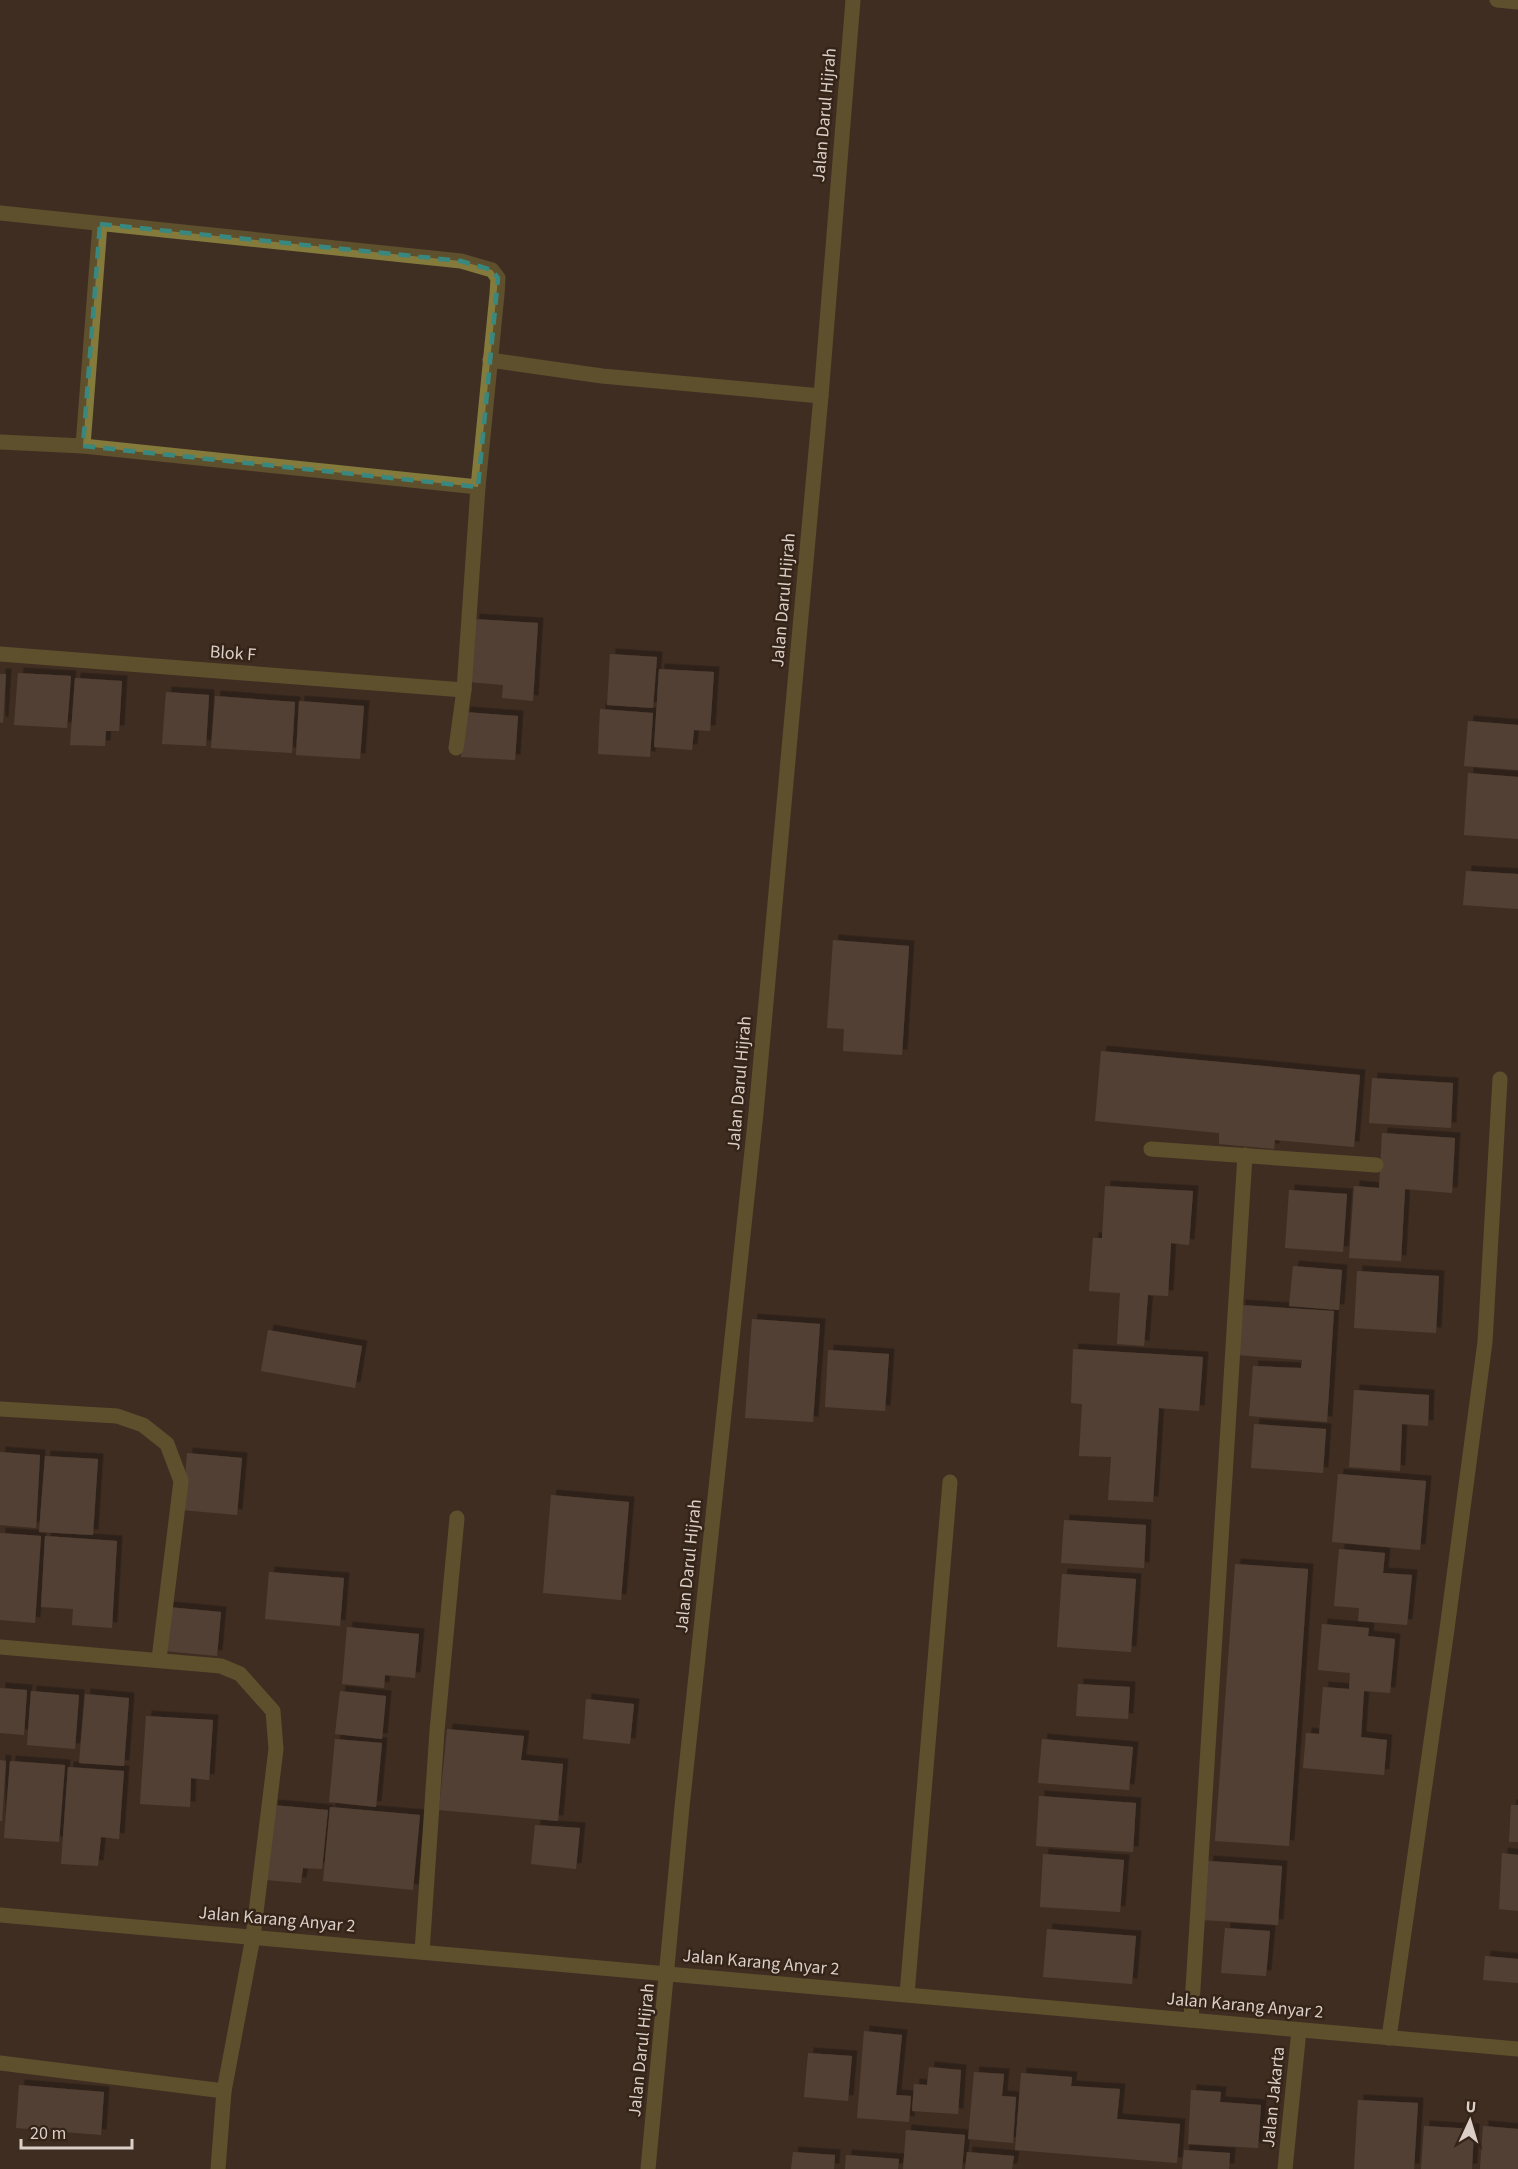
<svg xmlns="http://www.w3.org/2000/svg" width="1518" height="2169" viewBox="0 0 1518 2169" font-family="'Source Sans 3',sans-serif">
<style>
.building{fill:#6c584c;filter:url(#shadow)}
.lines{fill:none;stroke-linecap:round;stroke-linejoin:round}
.minor{stroke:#847a3b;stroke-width:15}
.marked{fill:none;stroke:#388880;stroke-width:4.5;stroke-dasharray:12 8;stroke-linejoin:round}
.labels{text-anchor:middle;stroke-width:5;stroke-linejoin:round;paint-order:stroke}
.street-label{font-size:18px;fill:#dbcfc8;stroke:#352418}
</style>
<defs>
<filter id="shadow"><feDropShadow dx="5.5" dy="-5.5" stdDeviation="0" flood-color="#0009"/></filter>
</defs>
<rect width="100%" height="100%" fill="#3f2e22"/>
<!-- building -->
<g class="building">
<polygon points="474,619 538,623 533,701 502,698 503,685 469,682"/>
<polygon points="610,654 657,657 653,708 607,705"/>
<polygon points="659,669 714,672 710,731 694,730 692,750 654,747"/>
<polygon points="18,673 71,676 67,728 14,725"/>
<polygon points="0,674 6,674 3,723 0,722"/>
<polygon points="75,678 122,681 119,731 106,731 105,746 70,745"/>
<polygon points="166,692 209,695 206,746 162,744"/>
<polygon points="215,696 295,702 292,753 211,748"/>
<polygon points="299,701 364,706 360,759 296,755"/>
<polygon points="600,709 653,713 650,757 598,754"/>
<polygon points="465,712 518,716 515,760 461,757"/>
<polygon points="1468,721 1518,725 1518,770 1464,766"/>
<polygon points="1468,773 1518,777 1518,839 1464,835"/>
<polygon points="1466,871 1518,874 1518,909 1463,905"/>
<polygon points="833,940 909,946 902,1055 843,1051 844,1029 827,1028"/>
<polygon points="1101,1051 1360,1075 1354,1147 1275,1140 1274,1149 1219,1144 1219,1133 1095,1121"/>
<polygon points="1372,1078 1453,1083 1451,1128 1369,1123"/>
<polygon points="1382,1133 1455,1138 1452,1193 1405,1189 1401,1261 1349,1258 1354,1186 1379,1188"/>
<polygon points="1105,1186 1193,1191 1189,1245 1171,1243 1168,1296 1148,1295 1144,1346 1117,1344 1120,1293 1089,1291 1093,1238 1102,1238"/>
<polygon points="1289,1190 1347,1194 1343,1252 1285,1248"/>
<polygon points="1293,1266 1342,1270 1339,1310 1289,1306"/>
<polygon points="1357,1271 1439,1276 1436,1333 1354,1328"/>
<polygon points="1240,1305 1334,1311 1327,1422 1249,1416 1253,1366 1301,1368 1302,1360 1237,1355"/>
<polygon points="752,1319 820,1324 813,1422 745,1418"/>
<polygon points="268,1330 362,1346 355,1388 261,1371"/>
<polygon points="1073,1349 1203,1357 1199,1411 1159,1408 1153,1502 1108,1500 1111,1457 1079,1456 1082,1404 1071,1403"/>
<polygon points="828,1350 889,1354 885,1411 825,1407"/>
<polygon points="1354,1390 1429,1395 1428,1426 1402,1424 1400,1471 1349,1467"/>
<polygon points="1254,1424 1326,1429 1323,1473 1251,1468"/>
<polygon points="0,1452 40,1455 36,1528 0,1525"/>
<polygon points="187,1453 242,1458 237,1515 182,1510"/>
<polygon points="45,1456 98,1459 93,1535 39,1532"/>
<polygon points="1338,1474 1426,1481 1420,1550 1332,1542"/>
<polygon points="551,1495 629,1502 621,1600 543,1593"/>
<polygon points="1064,1520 1146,1525 1144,1568 1061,1563"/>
<polygon points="0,1533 41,1536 35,1623 0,1620"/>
<polygon points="45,1536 117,1541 112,1628 72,1625 73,1609 41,1607"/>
<polygon points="1339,1549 1385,1553 1383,1573 1412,1575 1407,1625 1358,1621 1359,1608 1334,1606"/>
<polygon points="1235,1564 1308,1569 1289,1846 1215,1841"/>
<polygon points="269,1572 344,1578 340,1626 265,1619"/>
<polygon points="1062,1574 1136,1579 1131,1652 1057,1647"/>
<polygon points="168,1607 221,1612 217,1656 164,1651"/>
<polygon points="1322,1624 1369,1628 1368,1636 1395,1639 1390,1693 1364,1691 1361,1737 1387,1740 1384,1775 1303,1768 1306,1733 1319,1734 1323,1687 1349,1689 1350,1673 1318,1670"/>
<polygon points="347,1627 419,1634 415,1678 385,1675 384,1688 342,1684"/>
<polygon points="1078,1684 1130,1687 1128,1719 1076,1716"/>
<polygon points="0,1688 27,1690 24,1735 0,1733"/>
<polygon points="31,1691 79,1695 75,1749 27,1745"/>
<polygon points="340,1691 386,1696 382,1739 335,1734"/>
<polygon points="85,1694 129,1698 124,1766 79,1763"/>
<polygon points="586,1699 634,1704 630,1744 583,1739"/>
<polygon points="146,1716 213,1720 209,1780 191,1778 190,1807 140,1804"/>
<polygon points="447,1729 524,1736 521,1760 563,1764 558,1821 439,1810"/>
<polygon points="335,1739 382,1743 376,1807 329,1802"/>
<polygon points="1042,1739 1133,1747 1129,1790 1038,1783"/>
<polygon points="0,1760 6,1761 2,1821 0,1821"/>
<polygon points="10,1761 65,1765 59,1842 4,1838"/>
<polygon points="68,1767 124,1771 119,1839 101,1837 98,1866 61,1864"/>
<polygon points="1039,1796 1136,1803 1133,1852 1036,1846"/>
<polygon points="273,1805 328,1810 322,1869 303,1868 301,1883 266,1880"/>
<polygon points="1511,1805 1518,1805 1518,1842 1509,1842"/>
<polygon points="330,1807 420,1815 413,1890 323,1881"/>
<polygon points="535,1825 580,1828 576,1869 531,1864"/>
<polygon points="1502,1853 1518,1855 1518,1911 1499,1909"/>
<polygon points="1043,1854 1124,1860 1120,1912 1040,1907"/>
<polygon points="1208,1861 1282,1866 1278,1925 1203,1920"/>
<polygon points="1225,1928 1270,1931 1266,1976 1221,1973"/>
<polygon points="1047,1929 1136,1936 1132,1984 1043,1977"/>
<polygon points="1485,1956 1518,1959 1518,1983 1483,1980"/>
<polygon points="864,2031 902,2035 896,2095 911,2096 909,2122 857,2118"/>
<polygon points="808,2053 852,2056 848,2101 804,2097"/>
<polygon points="929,2067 961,2070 958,2114 912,2111 914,2084 927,2085"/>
<polygon points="974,2072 1004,2074 1002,2096 1016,2097 1013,2143 968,2139"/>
<polygon points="1021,2073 1072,2077 1071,2086 1120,2089 1117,2119 1180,2124 1177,2163 1015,2150"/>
<polygon points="19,2085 104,2092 101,2135 16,2128"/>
<polygon points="1191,2090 1221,2092 1220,2102 1261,2105 1258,2148 1188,2144"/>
<polygon points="1358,2100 1418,2103 1414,2169 1354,2169"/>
<polygon points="1424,2126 1474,2129 1472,2169 1421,2169"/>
<polygon points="1483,2126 1518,2129 1518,2169 1480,2169"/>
<polygon points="906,2130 965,2135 962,2169 903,2169"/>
<polygon points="1184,2150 1230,2153 1229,2169 1182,2169"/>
<polygon points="793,2152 835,2155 834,2169 791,2169"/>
<polygon points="967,2152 1014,2156 1012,2169 965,2169"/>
<polygon points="846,2155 899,2159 898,2169 845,2169"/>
</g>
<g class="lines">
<!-- minor -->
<g class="minor">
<polyline points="1497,0 1518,2"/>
<polyline points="0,213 461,261 492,270 498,278 497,294 478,487 464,690 456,748"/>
<polyline points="490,360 602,376 821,396"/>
<polyline points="0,442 83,446 478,487"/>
<polyline points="83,446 100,224"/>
<polyline points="0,654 464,690"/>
<polyline points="1151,1149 1376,1165"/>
<polyline points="0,1409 117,1416 143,1425 167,1444 181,1481 159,1659"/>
<polyline points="0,1647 221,1666 240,1674 273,1711 276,1749 253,1937 224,2091 218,2169"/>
<polyline points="0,1915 1518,2049"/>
<polyline points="422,1952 437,1731 457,1518"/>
<polyline points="907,1994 950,1482"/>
<polyline points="1191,2020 1245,1155"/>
<polyline points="1389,2038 1447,1629 1485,1342 1500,1079"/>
<polyline points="0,2063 224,2091"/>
<polyline points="648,2169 682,1807 756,1113 821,396 853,0"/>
<polyline points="1285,2169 1299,2030"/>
</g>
</g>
<!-- marked area -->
<path d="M0 0H1518V2169H0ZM100,224L461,261L492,270L498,278L478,487L83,446Z" fill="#3f2e22" fill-opacity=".55" fill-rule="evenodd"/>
<path class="marked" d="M100,224L461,261L492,270L498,278L478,487L83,446Z"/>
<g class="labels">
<!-- street labels -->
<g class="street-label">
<text transform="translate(824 115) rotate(-85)" y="6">Jalan Darul Hijrah</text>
<text transform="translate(783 600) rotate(-85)" y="6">Jalan Darul Hijrah</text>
<text transform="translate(233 653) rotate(4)" y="6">Blok F</text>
<text transform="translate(739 1083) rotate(-85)" y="6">Jalan Darul Hijrah</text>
<text transform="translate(688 1566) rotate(-84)" y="6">Jalan Darul Hijrah</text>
<text transform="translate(277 1919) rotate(5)" y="6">Jalan Karang Anyar 2</text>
<text transform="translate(761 1962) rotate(5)" y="6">Jalan Karang Anyar 2</text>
<text transform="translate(1245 2005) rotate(5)" y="6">Jalan Karang Anyar 2</text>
<text transform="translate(641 2050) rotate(-84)" y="6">Jalan Darul Hijrah</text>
<text transform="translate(1273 2097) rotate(-84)" y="6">Jalan Jakarta</text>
</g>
</g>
<!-- north arrow -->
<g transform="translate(1470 2121) rotate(4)" stroke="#352418" stroke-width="4.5" paint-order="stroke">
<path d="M0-4.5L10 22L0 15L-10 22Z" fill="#dbcfc8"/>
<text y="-9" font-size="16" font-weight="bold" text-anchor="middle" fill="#dbcfc8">U</text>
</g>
<!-- scale -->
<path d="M21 2139v9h111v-9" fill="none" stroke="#dbcfc8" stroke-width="3"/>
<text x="30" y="2139" font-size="18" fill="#dbcfc8" stroke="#352418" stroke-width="4.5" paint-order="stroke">20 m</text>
</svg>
